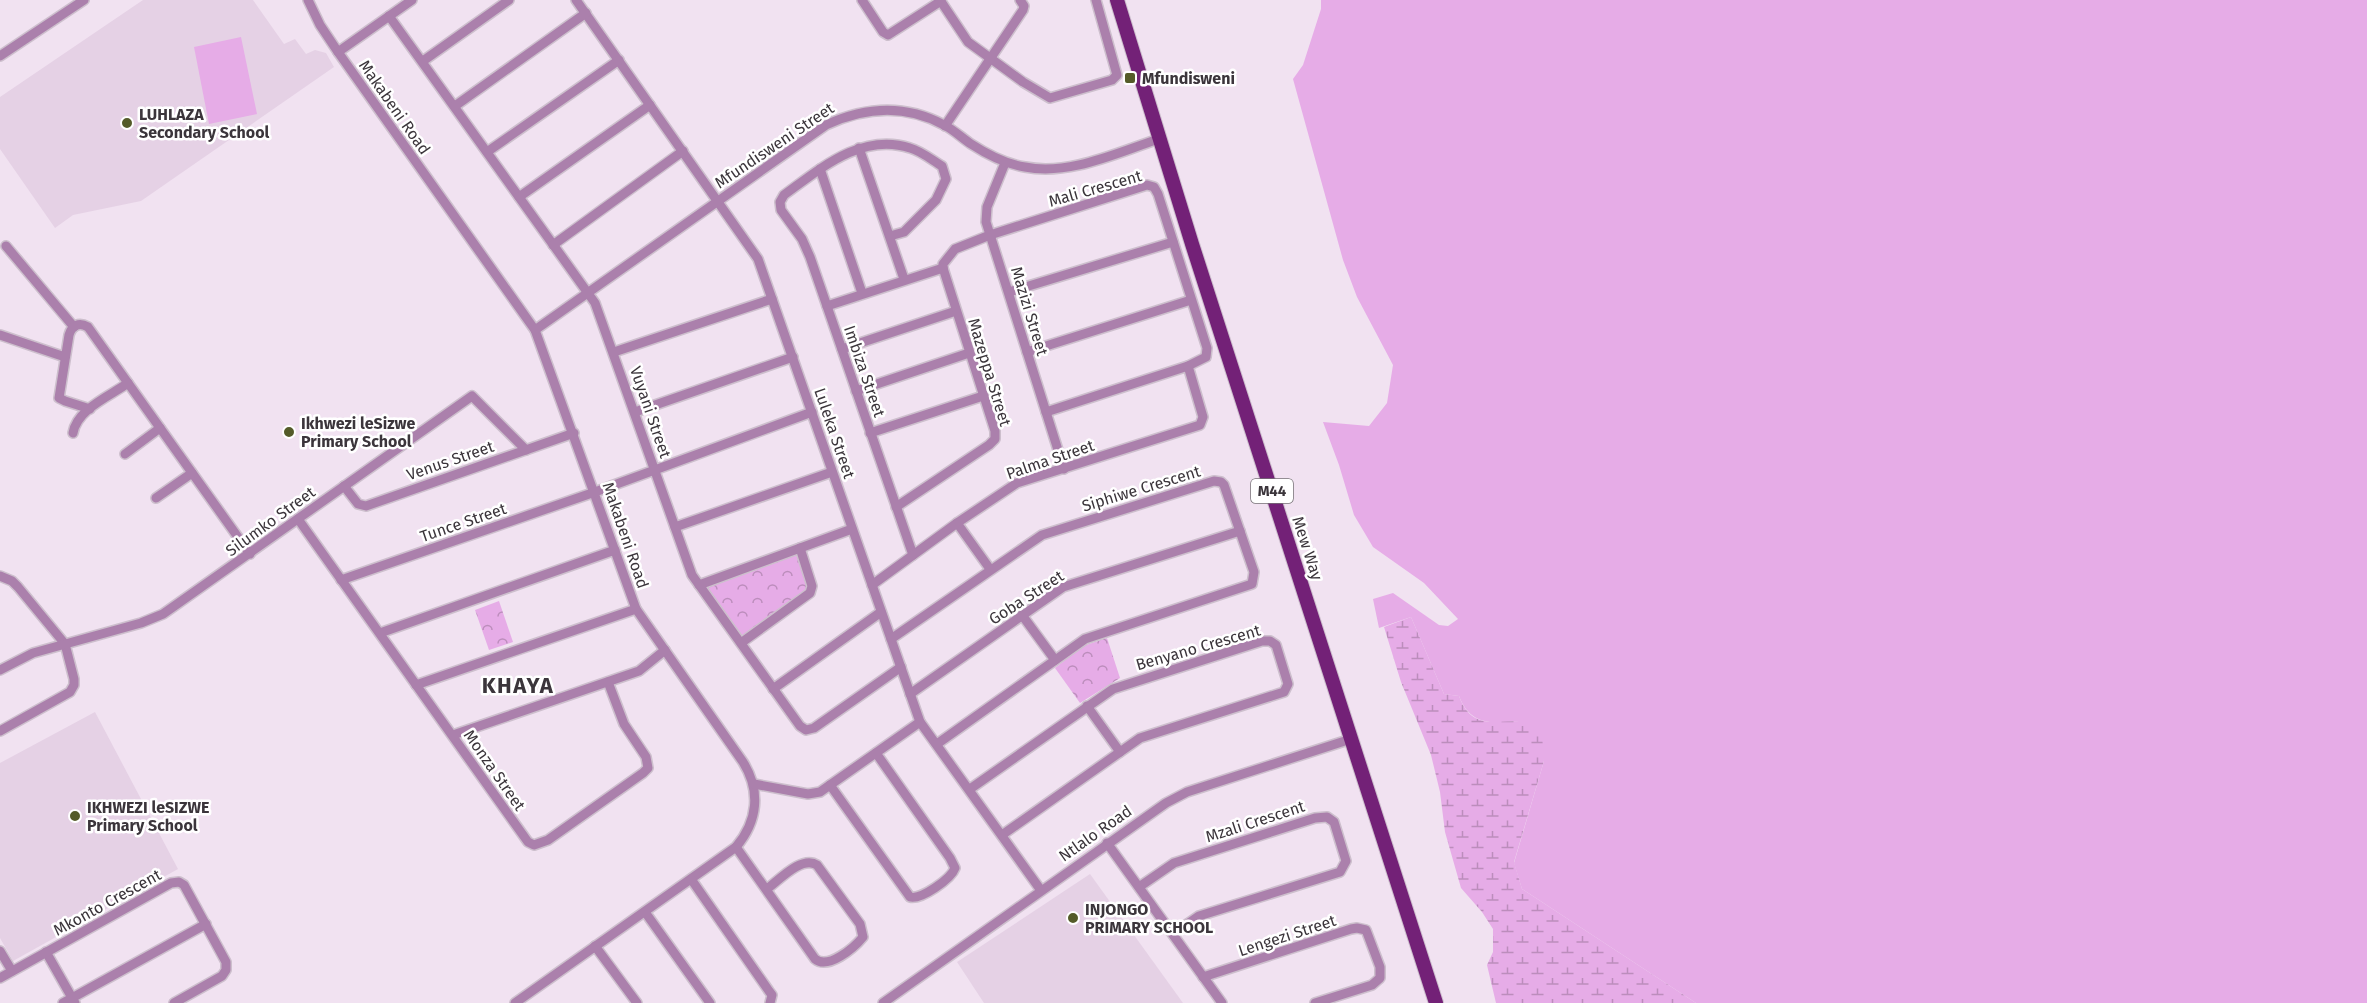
<svg xmlns="http://www.w3.org/2000/svg" width="2367" height="1003" viewBox="0 0 2367 1003" font-family="'Fira Sans',sans-serif">
<style>
.built{fill:#e5d1e5}
.grass{fill:#e6ace7}
.wetland{fill:url(#wetland-marsh)}
.park{fill:url(#park-crowns)}
.lines{fill:none;stroke-linecap:round;stroke-linejoin:round}
.street-casing{stroke:#cdbfcd;stroke-width:12}
.primary-casing{stroke:#cdbfcd;stroke-width:16}
.street{stroke:#ab80ac;stroke-width:9}
.primary{stroke:#732177;stroke-width:14}
.poi-dot{fill:#545b29;stroke:#fff;stroke-width:2}
.labels{text-anchor:middle;stroke-width:5;stroke-linejoin:round;paint-order:stroke}
.shield{fill:#fff;stroke:#767276;stroke-width:1.5}
.shield-label{font-size:15px;font-weight:bold;fill:#3b353b}
.poi-label{font-size:16px;font-weight:bold;fill:#3b353b;stroke:#fff;text-anchor:start}
.street-label{font-size:16px;fill:#3b353b;stroke:#fff}
.district-label{font-size:22px;font-weight:bold;letter-spacing:1.5px;fill:#3b353b;stroke:#fff}
</style>
<defs>
<pattern id="wetland-marsh" width="20" height="14" patternUnits="userSpaceOnUse" patternTransform="scale(1.5)"><rect width="20" height="14" fill="#e6ace7"/><path d="M1 5h8M5 5V1M11 12h8M15 12V8" fill="none" stroke="#bc8dbc"/></pattern>
<pattern id="park-crowns" width="20" height="18" patternUnits="userSpaceOnUse" patternTransform="scale(1.5)"><rect width="20" height="18" fill="#e6ace7"/><path d="M2 6a3 3 0 1 1 6 0M12 15a3 3 0 1 1 6 0" fill="none" stroke="#bc8dbc"/></pattern>
</defs>
<rect width="100%" height="100%" fill="#f1e2f1"/>
<!-- built -->
<g class="built">
<polygon points="143,0 253,0 284,44 295,39 306,54 315,50 326,53 334,67 141,201 73,215 55,228 0,149 0,97"/>
<polygon points="95,712 178,869 13,961 0,938 0,763"/>
<polygon points="1090,874 1183,1003 984,1003 957,962"/>
</g>
<!-- grass -->
<g class="grass">
<path d="M1321,0H2367V1003H1696L1522,889L1514,863L1544,761L1518,721C1491,724 1470,725 1459,696L1444,694L1411,617L1379,628L1373,599L1393,593L1439,625L1448,626L1458,619L1424,583L1373,547L1354,515L1339,465L1323,422L1369,426L1387,403L1393,365L1357,297L1343,260L1293,79L1303,65L1321,9Z"/>
<polygon points="241,37 257,114 209,124 194,47"/>
</g>
<!-- wetland -->
<path class="wetland" d="M1411,617L1444,694L1459,696C1472,731 1495,720 1524,721L1542,735L1544,761L1514,862L1522,889L1696,1003H1496L1487,965L1493,952V929L1482,912L1461,888L1445,832L1440,792L1431,755L1401,682L1384,627Z"/>
<!-- park -->
<g class="park">
<polygon points="794,555 800,558 809,584 808,591 745,636 740,635 707,589 708,585"/>
<polygon points="499,601 513,642 489,650 475,610"/>
<polygon points="1107,638 1120,678 1080,703 1055,668 1083,646"/>
</g>
<g class="lines">
<!-- street casing -->
<g class="street-casing">
<g id="street">
<path d="M308,0L320,25L338,52L535,330L636,609L743,762C761,791 758,821 736,847L515,1003"/>
<polyline points="576,0 758,259 920,722 1040,889"/>
<polyline points="862,0 883,32 888,35 941,1"/>
<polyline points="940,0 968,42 1023,82 1050,98 1112,80 1117,75 1096,0"/>
<polyline points="389,16 595,303 692,575 800,726 806,730 814,728 901,667"/>
<polyline points="338,52 412,0"/>
<polyline points="0,56 84,0"/>
<polyline points="423,61 509,0"/>
<polyline points="455,106 586,13"/>
<polyline points="945,126 1023,10 1024,6 1020,0"/>
<polyline points="859,148 904,279"/>
<polyline points="487,152 619,60"/>
<polyline points="1005,163 987,207 986,222 1064,469"/>
<polyline points="820,169 862,293"/>
<polyline points="519,197 650,105"/>
<path d="M890,236L904,232L936,200L946,179L942,166C932,160 921,151 910,148C862,132 820,169 784,195L780,202L781,210L802,239L810,257L913,555"/>
<polyline points="553,245 683,151"/>
<polyline points="6,246 74,327"/>
<polyline points="943,268 943,264 955,249 990,235 1147,185 1154,187 1158,194 1207,348 1206,357 1188,366 1046,412"/>
<polyline points="1009,292 1173,242"/>
<polyline points="827,306 943,268"/>
<path d="M535,330L826,125C865,107 905,104 944,125C954,130 962,138 971,144C988,155 1005,164 1025,167C1070,176 1118,152 1159,139"/>
<polyline points="0,335 65,357"/>
<polyline points="842,349 956,311"/>
<polyline points="614,352 772,299"/>
<polyline points="1027,352 1191,300"/>
<polyline points="856,391 969,353"/>
<path d="M90,409L65,401L59,398L69,335C72,325 79,322 88,327L250,554"/>
<polyline points="635,412 793,357"/>
<path d="M73,433C77,409 110,396 128,383"/>
<polyline points="870,433 983,396"/>
<polyline points="125,454 160,428"/>
<polyline points="344,486 358,504 366,506 574,433"/>
<polyline points="156,498 192,473"/>
<polyline points="896,507 989,445 995,439 995,431 943,268"/>
<polyline points="298,519 528,842 534,845 548,840 643,773 648,768 646,757 624,724 608,682"/>
<polyline points="957,523 990,569"/>
<polyline points="675,527 832,472"/>
<polyline points="0,576 12,581 18,587 65,644 74,679 74,685 70,692 0,731"/>
<polyline points="341,580 595,492 812,412"/>
<polyline points="699,585 852,529"/>
<polyline points="872,585 957,523 1017,483 1200,425 1203,417 1188,366"/>
<polyline points="1022,615 1055,660"/>
<polyline points="380,633 615,550"/>
<polyline points="891,639 1042,535 1214,481 1221,482 1224,485 1254,572 1252,584 1085,639 937,744"/>
<polyline points="741,643 810,593 812,586 800,548"/>
<polyline points="0,670 33,653 141,623 163,614 472,396 526,450"/>
<polyline points="416,685 636,609"/>
<polyline points="773,689 881,612"/>
<polyline points="910,694 1063,587 1240,531"/>
<polyline points="1087,706 1120,752"/>
<polyline points="453,735 639,671 665,650"/>
<polyline points="754,784 808,794 820,792 920,722"/>
<path d="M830,785L910,897C921,900 951,879 955,868L950,858L876,753"/>
<polyline points="970,789 1113,689 1262,641 1270,641 1276,645 1288,684 1284,692 1140,738 1002,835"/>
<polyline points="1107,843 1222,1003"/>
<path d="M736,847L815,959C828,970 854,948 863,937L860,924L817,865C802,855 779,880 767,889"/>
<polyline points="691,879 769,991 772,995 770,1003"/>
<polyline points="1139,887 1174,863 1315,818 1327,817 1334,822 1346,861 1340,872 1199,916 1173,934"/>
<polyline points="645,912 710,1003"/>
<polyline points="595,946 637,1003"/>
<polyline points="0,951 12,971"/>
<polyline points="46,952 75,1003"/>
<polyline points="1203,977 1351,929 1357,928 1366,930 1380,967 1380,978 1372,985 1315,1003"/>
<polyline points="0,978 171,883 179,882 184,885 226,962 226,970 222,976 174,1003"/>
<polyline points="63,1003 206,924"/>
<polyline points="883,1003 1166,803 1187,792 1351,739"/>
</g>
</g>
<!-- primary casing -->
<g class="primary-casing">
<polyline id="primary" points="1117,0 1192,244 1436,1003"/>
</g>
<!-- street -->
<use href="#street" class="street"/>
<!-- primary -->
<use href="#primary" class="primary"/>
</g>
<!-- markers -->
<g class="poi-dot">
<rect x="1124" y="72" width="12" height="12" rx="3"/>
<circle cx="127" cy="123" r="6"/>
<circle cx="289" cy="432" r="6"/>
<circle cx="75" cy="816" r="6"/>
<circle cx="1073" cy="918" r="6"/>
</g>
<g class="labels">
<!-- shield labels -->
<rect class="shield" x="1251" y="479" width="42" height="24" rx="4.5"/>
<g class="shield-label">
<text x="1272" y="496">M44</text>
</g>
<!-- poi labels -->
<g class="poi-label">
<text x="1142" y="84">Mfundisweni</text>
<text x="139" y="120">LUHLAZA<tspan x="139" dy="18">Secondary School</tspan></text>
<text x="301" y="429">Ikhwezi leSizwe<tspan x="301" dy="18">Primary School</tspan></text>
<text x="87" y="813">IKHWEZI leSIZWE<tspan x="87" dy="18">Primary School</tspan></text>
<text x="1085" y="915">INJONGO<tspan x="1085" dy="18">PRIMARY SCHOOL</tspan></text>
</g>
<!-- street labels -->
<g class="street-label">
<text transform="translate(395 107) rotate(55)" y="6">Makabeni Road</text>
<text transform="translate(774 145) rotate(-34)" y="6">Mfundisweni Street</text>
<text transform="translate(1095 188) rotate(-16)" y="6">Mali Crescent</text>
<text transform="translate(1030 311) rotate(73)" y="6">Mazizi Street</text>
<text transform="translate(865 371) rotate(71)" y="6">Imbiza Street</text>
<text transform="translate(990 372) rotate(73)" y="6">Mazeppa Street</text>
<text transform="translate(651 412) rotate(71)" y="6">Vuyani Street</text>
<text transform="translate(835 433) rotate(71)" y="6">Luleka Street</text>
<text transform="translate(1050 459) rotate(-19)" y="6">Palma Street</text>
<text transform="translate(450 460) rotate(-19)" y="6">Venus Street</text>
<text transform="translate(1141 488) rotate(-17)" y="6">Siphiwe Crescent</text>
<text transform="translate(270 521) rotate(-36)" y="6">Silumko Street</text>
<text transform="translate(463 522) rotate(-19)" y="6">Tunce Street</text>
<text transform="translate(626 535) rotate(71)" y="6">Makabeni Road</text>
<text transform="translate(1308 548) rotate(72)" y="6">Mew Way</text>
<text transform="translate(1026 597) rotate(-33)" y="6">Goba Street</text>
<text transform="translate(1198 647) rotate(-16)" y="6">Benyano Crescent</text>
<text transform="translate(495 770) rotate(55)" y="6">Monza Street</text>
<text transform="translate(1255 821) rotate(-18)" y="6">Mzali Crescent</text>
<text transform="translate(1095 833) rotate(-35)" y="6">Ntlalo Road</text>
<text transform="translate(107 902) rotate(-29)" y="6">Mkonto Crescent</text>
<text transform="translate(1287 935) rotate(-18)" y="6">Lengezi Street</text>
</g>
<!-- district labels -->
<g class="district-label">
<text x="518" y="693">KHAYA</text>
</g>
</g>
</svg>
